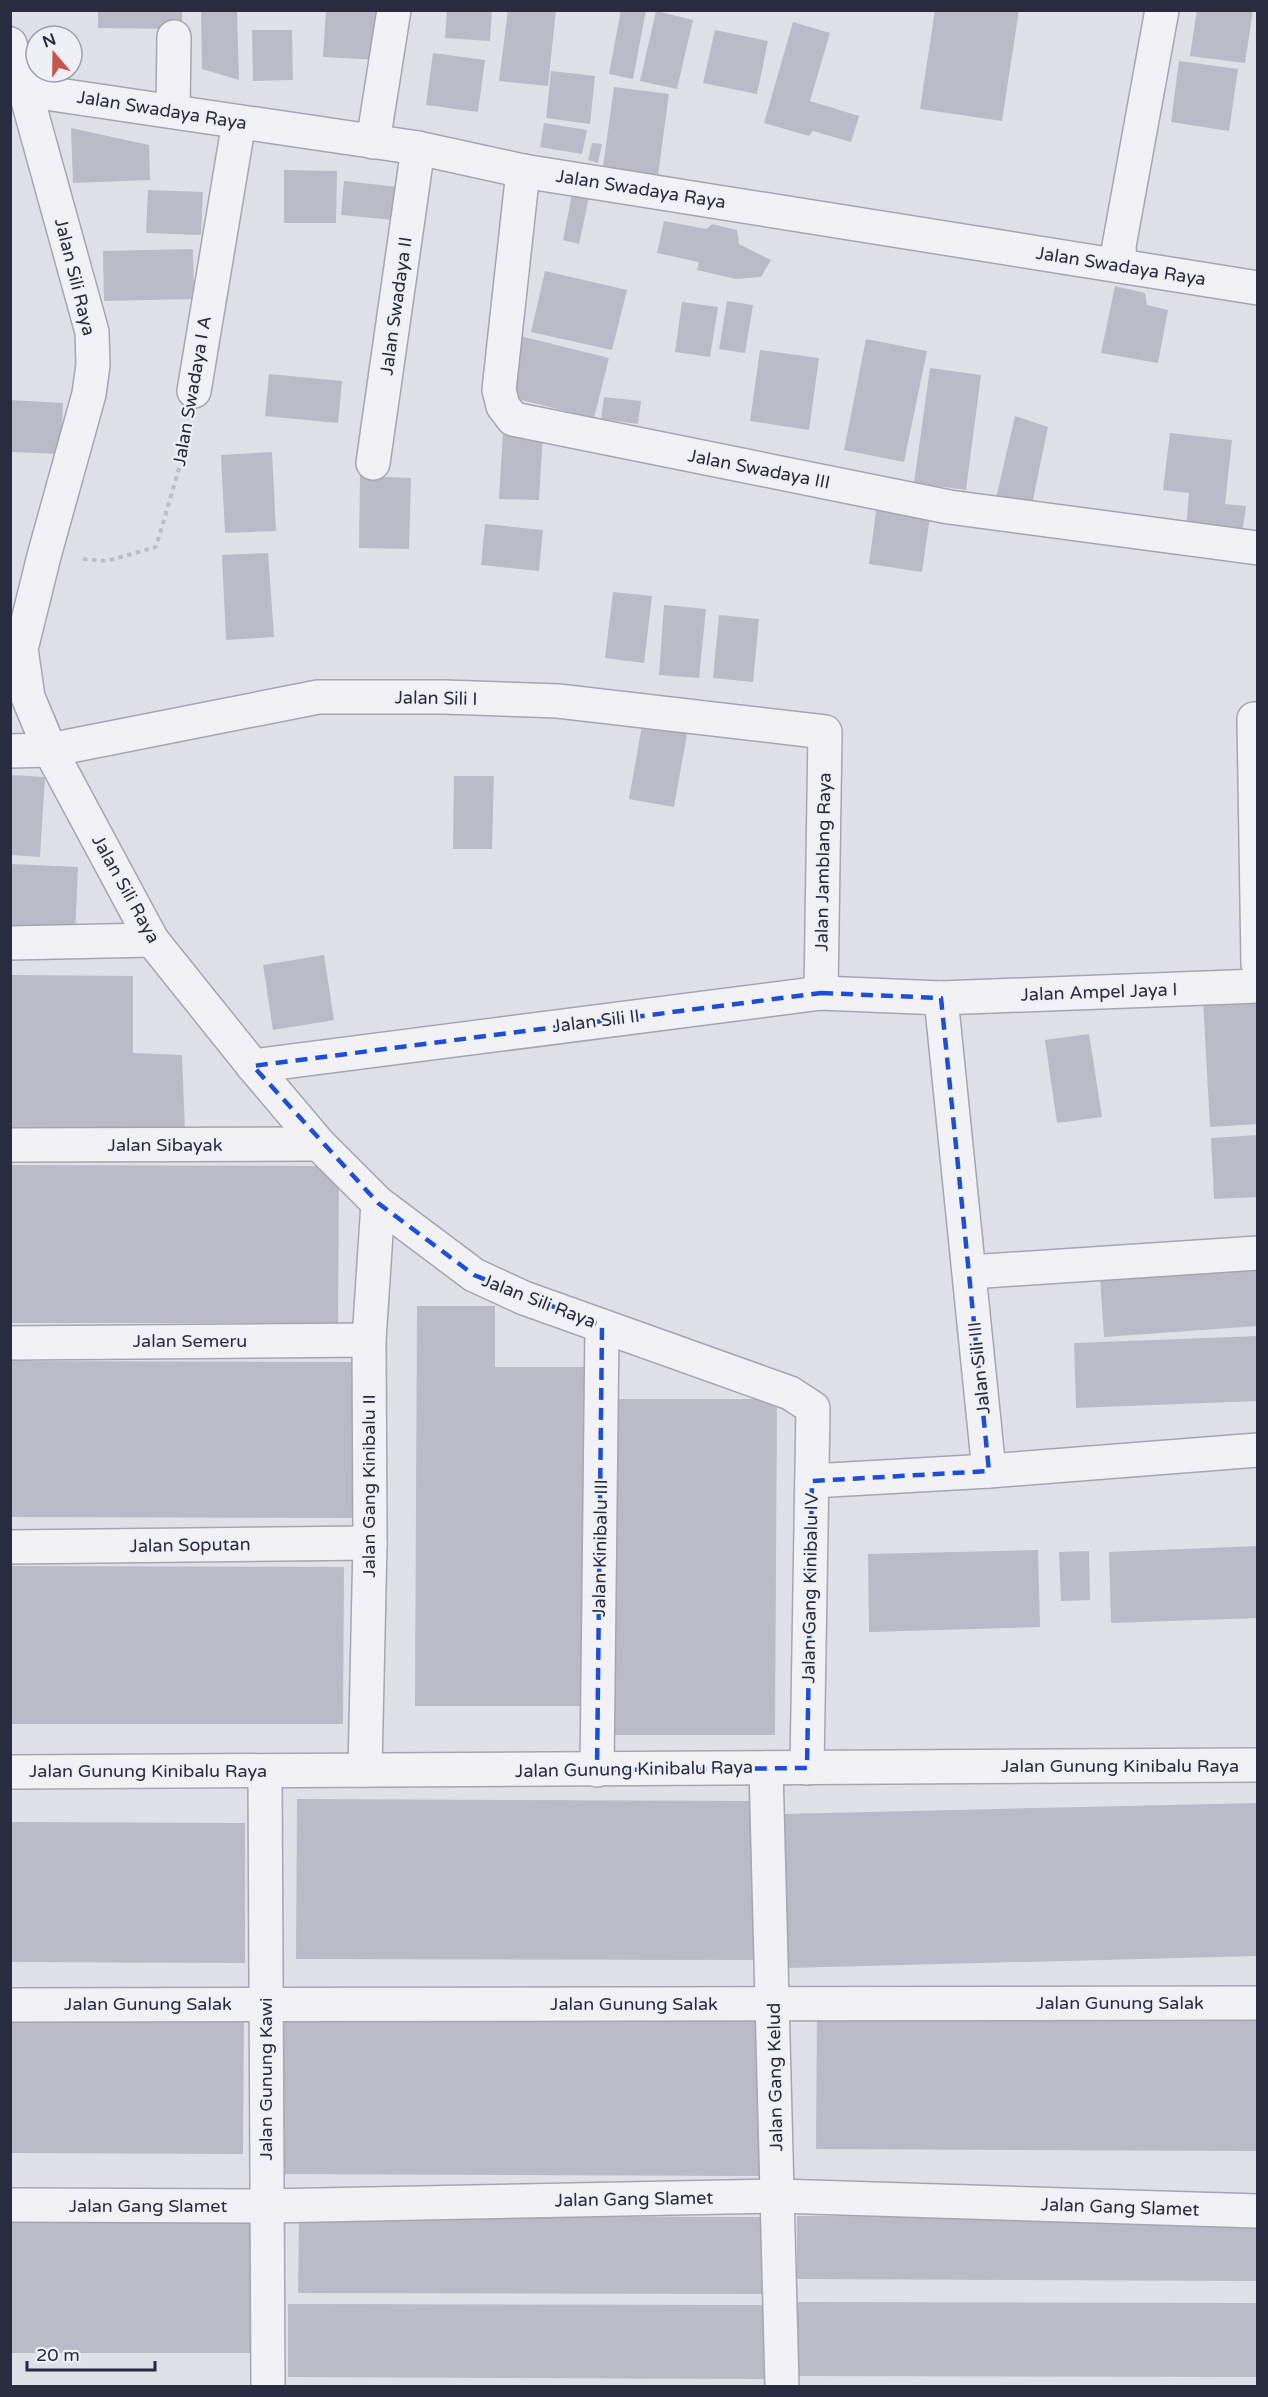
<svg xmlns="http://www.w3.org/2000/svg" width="1268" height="2397" viewBox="0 0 1268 2397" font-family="'Varela Round',sans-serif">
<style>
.building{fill:#babbc7}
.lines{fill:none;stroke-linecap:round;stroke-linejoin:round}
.street-casing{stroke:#a5a6b2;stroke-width:36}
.path{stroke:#bebec6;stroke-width:4;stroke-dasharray:4.5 4.5;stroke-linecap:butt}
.street{stroke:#f2f2f6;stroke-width:33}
.marked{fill:none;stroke:#1d4ed8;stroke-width:4.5;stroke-dasharray:12 8;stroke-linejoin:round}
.labels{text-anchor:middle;stroke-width:4.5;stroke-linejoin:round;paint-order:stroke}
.street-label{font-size:18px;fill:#292b3e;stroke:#eff0f5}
</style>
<rect width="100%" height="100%" fill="#dfe0e8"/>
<!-- building -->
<g class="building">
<polygon points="98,10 182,10 182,29 98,28"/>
<polygon points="201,10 237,10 239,80 202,69"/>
<polygon points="326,10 383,10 380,60 323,57"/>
<polygon points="447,10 492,10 490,41 445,38"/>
<polygon points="508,10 556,10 548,86 499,81"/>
<polygon points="621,10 646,10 633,79 609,74"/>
<polygon points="935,10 1019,10 1002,121 920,109"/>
<polygon points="1197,10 1253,10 1245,63 1190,56"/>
<polygon points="656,11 693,20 677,89 640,81"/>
<polygon points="793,22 830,33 810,101 859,116 851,142 813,131 809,136 764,123"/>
<polygon points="252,30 292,30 293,80 253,81"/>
<polygon points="715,30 768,41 757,94 703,83"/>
<polygon points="433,53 485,60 478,112 426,105"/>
<polygon points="1179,61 1238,69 1229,131 1171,122"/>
<polygon points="551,71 595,76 590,124 546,118"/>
<polygon points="614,87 669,94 658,175 603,167"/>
<polygon points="544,123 587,130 582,154 540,147"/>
<polygon points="71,128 149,145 150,180 73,183"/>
<polygon points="592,143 602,144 598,163 588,160"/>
<polygon points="284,170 337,171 336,223 284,223"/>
<polygon points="344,181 399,187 394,220 341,215"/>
<polygon points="148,190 203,192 201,235 146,233"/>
<polygon points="572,194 589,197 579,244 563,240"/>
<polygon points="664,221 706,229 712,224 737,230 739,244 771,260 761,277 736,279 697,270 699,262 657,253"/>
<polygon points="193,249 194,299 104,301 103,251"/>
<polygon points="545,271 627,290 612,350 531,332"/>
<polygon points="1115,286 1145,293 1147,305 1168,310 1158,363 1101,353"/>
<polygon points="727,301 753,305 745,353 719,349"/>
<polygon points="682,302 718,307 710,357 675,352"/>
<polygon points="520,336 609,358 594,418 505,396"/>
<polygon points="866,339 927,351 904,462 844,450"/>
<polygon points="760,350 819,358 809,430 750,421"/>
<polygon points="930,368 981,375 966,490 914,483"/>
<polygon points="269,374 342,381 338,423 265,416"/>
<polygon points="604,397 641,401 638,424 601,419"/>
<polygon points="10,400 63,403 61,454 10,452"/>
<polygon points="1015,416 1048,427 1031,509 995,503"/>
<polygon points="503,432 543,434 539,500 499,499"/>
<polygon points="1170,433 1232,440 1225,504 1246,506 1242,534 1186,528 1189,493 1163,490"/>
<polygon points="272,452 276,531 225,533 221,455"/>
<polygon points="360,476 411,478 409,549 359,548"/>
<polygon points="877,504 931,510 922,572 869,564"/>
<polygon points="485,524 543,530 539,571 481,565"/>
<polygon points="268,553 274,637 226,640 222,555"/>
<polygon points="613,592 652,596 644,663 605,658"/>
<polygon points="664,605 706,609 699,678 659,675"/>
<polygon points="719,615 759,619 753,682 713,678"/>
<polygon points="644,714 689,723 674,807 629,799"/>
<polygon points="10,775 45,777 40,857 10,855"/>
<polygon points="454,776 494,776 492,849 453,849"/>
<polygon points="10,864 78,867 75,936 10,933"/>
<polygon points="324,955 334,1020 273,1030 263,965"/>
<polygon points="10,975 133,976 133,1053 182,1055 185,1131 10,1131"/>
<polygon points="1258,997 1258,1124 1210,1127 1203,1000"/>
<polygon points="1089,1034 1102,1117 1057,1123 1045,1040"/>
<polygon points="1258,1135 1258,1197 1214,1199 1211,1138"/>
<polygon points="10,1165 339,1166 338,1323 10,1323"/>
<polygon points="1258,1265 1258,1326 1104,1337 1100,1277"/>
<polygon points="417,1306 495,1306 495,1367 587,1367 585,1706 415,1706"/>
<polygon points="1258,1336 1258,1401 1076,1408 1074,1343"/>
<polygon points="10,1361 358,1362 357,1518 10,1517"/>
<polygon points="615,1399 777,1399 775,1735 612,1735"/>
<polygon points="1258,1546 1258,1618 1111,1623 1109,1552"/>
<polygon points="1038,1550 1040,1627 869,1632 868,1554"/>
<polygon points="1089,1551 1090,1600 1061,1601 1059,1552"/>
<polygon points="10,1566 344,1567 343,1724 10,1724"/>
<polygon points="297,1799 762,1801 761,1960 296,1959"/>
<polygon points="1258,1803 1258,1956 786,1968 783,1814"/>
<polygon points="10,1822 245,1823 245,1963 10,1962"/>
<polygon points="817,2006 1258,2007 1258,2151 816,2149"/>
<polygon points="10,2015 244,2016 243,2154 10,2153"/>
<polygon points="274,2020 761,2021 760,2176 273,2174"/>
<polygon points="299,2216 764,2217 763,2294 298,2293"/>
<polygon points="797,2216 1258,2217 1258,2281 797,2279"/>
<polygon points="10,2222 259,2223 258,2353 10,2353"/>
<polygon points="798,2302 1258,2303 1258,2377 797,2376"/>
<polygon points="288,2304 771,2305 770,2379 288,2377"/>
</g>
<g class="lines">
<!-- street casing -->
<g class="street-casing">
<g id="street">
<polyline points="10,44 25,90 92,332 93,365 89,394 44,556 21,649 28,697 50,750 152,940 253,1066 319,1144 378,1203 474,1275 524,1298 790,1393 813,1408 807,1768"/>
<polyline points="25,90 418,148 523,171 1258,288"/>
<polyline points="173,111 174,37"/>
<polyline points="373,142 394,10"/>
<polyline points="523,171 499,390 503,406 513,419 949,507 1258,548"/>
<polyline points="1120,265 1119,246 1162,10"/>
<polyline points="194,391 239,122"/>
<polyline points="373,463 418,148"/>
<polyline points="1254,719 1258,964"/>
<polyline points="10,751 50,750 318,697 444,697 558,701 825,732 821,993"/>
<polyline points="10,943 152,940"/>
<polyline points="941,998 989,1471 1258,1450"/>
<polyline points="253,1066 821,993 941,998 1258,986"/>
<polyline points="10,1145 319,1144"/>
<polyline points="970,1272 1258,1253"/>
<polyline points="10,1343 369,1340"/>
<polyline points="812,1481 989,1471"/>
<polyline points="10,1547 370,1543"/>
<polyline points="766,1768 782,2386"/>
<polyline points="365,1770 370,1543 369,1340 378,1203"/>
<polyline points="597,1770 602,1326"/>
<polyline points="265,1771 268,2386"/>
<polyline points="10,1772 1258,1765"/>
<polyline points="10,2005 1258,2003"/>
<polyline points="10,2205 267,2206 778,2196 1258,2211"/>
</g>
</g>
<!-- path -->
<polyline class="path" points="83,559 107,561 156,547 185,448 188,429"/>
<!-- street -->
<use href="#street" class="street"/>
</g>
<!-- marked area -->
<path class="marked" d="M821,993L941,998L989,1471L812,1481L807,1768L597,1770L602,1326L474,1275L378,1203L253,1066Z"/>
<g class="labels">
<!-- street labels -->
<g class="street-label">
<text transform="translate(162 110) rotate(9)" y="6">Jalan Swadaya Raya</text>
<text transform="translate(641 189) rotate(9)" y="6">Jalan Swadaya Raya</text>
<text transform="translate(1121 266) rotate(9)" y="6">Jalan Swadaya Raya</text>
<text transform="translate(75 277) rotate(76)" y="6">Jalan Sili Raya</text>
<text transform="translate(396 306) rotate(-82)" y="6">Jalan Swadaya II</text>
<text transform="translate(192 391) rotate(-80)" y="6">Jalan Swadaya I A</text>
<text transform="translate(759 469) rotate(11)" y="6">Jalan Swadaya III</text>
<text transform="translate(436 698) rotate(1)" y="6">Jalan Sili I</text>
<text transform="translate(823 862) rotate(-89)" y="6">Jalan Jamblang Raya</text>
<text transform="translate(126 889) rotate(61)" y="6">Jalan Sili Raya</text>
<text transform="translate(1099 992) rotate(-2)" y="6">Jalan Ampel Jaya I</text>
<text transform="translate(596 1021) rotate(-7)" y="6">Jalan Sili II</text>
<text x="165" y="1151">Jalan Sibayak</text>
<text transform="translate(539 1301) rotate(21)" y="6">Jalan Sili Raya</text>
<text x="190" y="1347">Jalan Semeru</text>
<text transform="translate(979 1368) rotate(-96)" y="6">Jalan Sili III</text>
<text transform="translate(369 1486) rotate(-90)" y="6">Jalan Gang Kinibalu II</text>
<text transform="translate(190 1545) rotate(-1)" y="6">Jalan Soputan</text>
<text transform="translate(600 1548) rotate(-89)" y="6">Jalan Kinibalu III</text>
<text transform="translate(810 1588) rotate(-89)" y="6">Jalan Gang Kinibalu IV</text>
<text x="1120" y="1772">Jalan Gunung Kinibalu Raya</text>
<text transform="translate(634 1769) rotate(-1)" y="6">Jalan Gunung Kinibalu Raya</text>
<text x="148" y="1777">Jalan Gunung Kinibalu Raya</text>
<text x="1120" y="2009">Jalan Gunung Salak</text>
<text x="148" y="2010">Jalan Gunung Salak</text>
<text x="634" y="2010">Jalan Gunung Salak</text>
<text transform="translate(775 2077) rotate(-91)" y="6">Jalan Gang Kelud</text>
<text transform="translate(266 2079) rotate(-90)" y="6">Jalan Gunung Kawi</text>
<text transform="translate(634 2199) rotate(-1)" y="6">Jalan Gang Slamet</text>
<text x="148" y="2212">Jalan Gang Slamet</text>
<text transform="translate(1120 2207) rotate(2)" y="6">Jalan Gang Slamet</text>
</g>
</g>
<!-- border -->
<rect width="1268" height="2397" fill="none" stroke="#292b3e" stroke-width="24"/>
<!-- north arrow -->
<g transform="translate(54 54) rotate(340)"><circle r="28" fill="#eff0f5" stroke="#a0a1ac" stroke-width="1.5"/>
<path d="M0-4.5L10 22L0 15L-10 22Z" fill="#c6584b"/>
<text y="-9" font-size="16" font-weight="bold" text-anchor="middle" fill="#292b3e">N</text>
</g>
<!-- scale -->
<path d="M27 2361v9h128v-9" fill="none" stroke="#292b3e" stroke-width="3"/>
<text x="36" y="2361" font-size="18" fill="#292b3e" stroke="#eff0f5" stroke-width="4.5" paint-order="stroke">20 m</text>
</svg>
